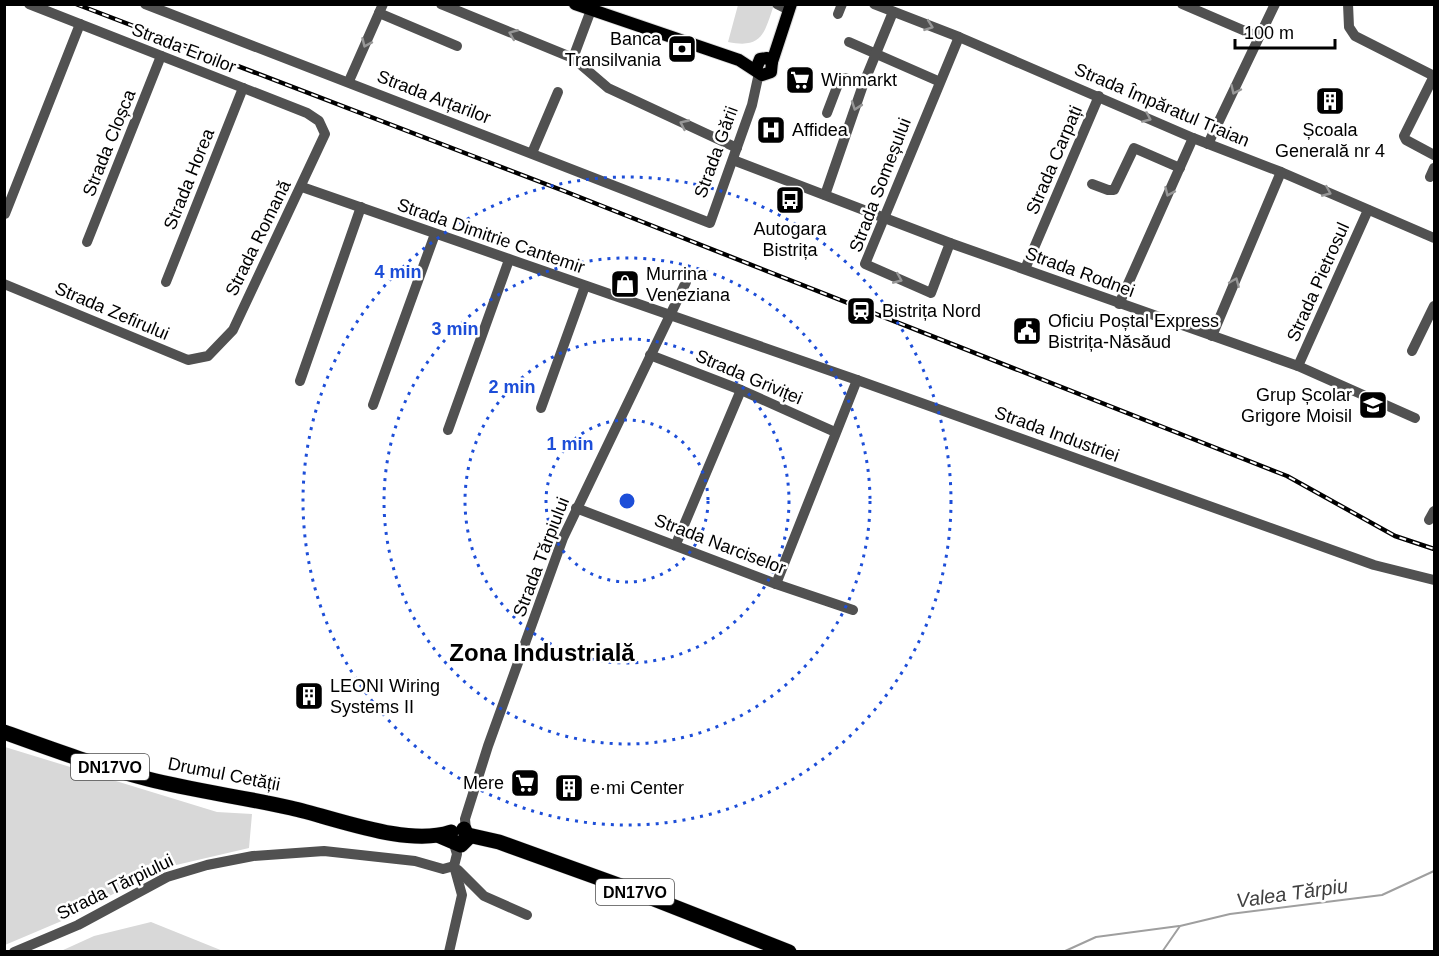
<svg xmlns="http://www.w3.org/2000/svg" width="1439" height="956" viewBox="0 0 1439 956" font-family="Arial,sans-serif">
<style>
.green{fill:#d8d8d8}
.lines{fill:none;stroke-linecap:round;stroke-linejoin:round}
.stream{stroke:#9f9f9f;stroke-width:2}
.major-casing{stroke:#dbdbdb;stroke-width:14}
.highway-casing{stroke:#dbdbdb;stroke-width:16}
.minor{stroke:#515151;stroke-width:10}
.major{stroke:#000;stroke-width:12}
.highway{stroke:#000;stroke-width:15}
.rail-casing{stroke:#000;stroke-width:4.5}
.rail{stroke:#fff;stroke-width:2;stroke-dasharray:7;stroke-linecap:butt}
.oneway{stroke:#979797}
.ring{fill:none;stroke:#1d4ed8;stroke-width:3;stroke-dasharray:3 6}
.labels{text-anchor:middle;stroke-width:5;stroke-linejoin:round;paint-order:stroke}
.shield{fill:#fff;stroke:#4c4c4c;stroke-width:1.5}
.shield-label{font-size:16px;font-weight:bold;fill:#000}
.poi-label{font-size:18px;fill:#000;stroke:#fff;text-anchor:start}
.street-label{font-size:18px;fill:#000;stroke:#fff}
.water-label{font-size:20px;font-style:italic;fill:#404040;stroke:#fff}
.district-label{font-size:24px;font-weight:bold;fill:#000;stroke:#fff}
.centre{fill:#1d4ed8;stroke:#fff;stroke-width:3}
.ring-label{font-size:18px;text-anchor:middle;font-weight:bold;fill:#1d4ed8;stroke:#fff;stroke-width:5;stroke-linejoin:round;paint-order:stroke}
</style>
<rect width="100%" height="100%" fill="#fff"/>
<!-- green -->
<g class="green">
<path d="M738,5H774C764,33 763,49 728,42Z"/>
<polygon points="5,747 217,812 252,814 249,848 159,869 71,917 5,945"/>
<polygon points="151,922 223,951 61,951 94,936"/>
</g>
<g class="lines">
<!-- stream -->
<g class="stream">
<polyline points="1063,952 1096,937 1179,926"/>
<polyline points="1162,952 1180,926 1230,914 1382,895 1434,871"/>
</g>
<!-- major casing -->
<g class="major-casing">
<g id="major">
<polyline points="575,4 739,60 762,75 771,72 772,62 767,58 760,59 756,69"/>
<polyline points="772,62 791,4"/>
</g>
</g>
<!-- highway casing -->
<g class="highway-casing">
<g id="highway">
<path d="M4,732C51,749 100,767 148,779C195,791 243,797 291,808C336,818 407,847 451,832"/>
<polyline points="468,835 499,842 621,886 789,952"/>
<polyline points="440,836 461,845 468,838 464,829"/>
</g>
</g>
<!-- minor -->
<g class="minor">
<polyline points="145,4 710,223 752,105 759,73"/>
<polyline points="441,4 573,58 608,88 737,148"/>
<polyline points="777,4 783,7"/>
<polyline points="874,4 959,37 1193,138 1281,172 1434,238"/>
<polyline points="1182,4 1259,37"/>
<polyline points="1348,4 1349,27 1355,36 1434,76"/>
<polyline points="379,13 457,46"/>
<polyline points="838,14 842,4"/>
<polyline points="849,42 938,81"/>
<polyline points="573,58 591,10"/>
<polyline points="1434,76 1404,136 1406,140 1434,155"/>
<polyline points="349,81 383,4"/>
<polyline points="827,113 840,79 845,78 863,85"/>
<polyline points="1208,144 1275,4"/>
<polyline points="532,153 558,92"/>
<polyline points="733,160 950,243 1298,366 1415,418"/>
<polyline points="1430,177 1434,168"/>
<polyline points="1092,184 1108,190 1114,190 1134,148 1180,168"/>
<polyline points="302,187 857,380 1374,565 1434,580"/>
<polyline points="825,195 863,85 893,12"/>
<polyline points="5,214 80,24"/>
<polyline points="87,242 161,56"/>
<polyline points="950,243 931,293 865,264 959,37"/>
<polyline points="1025,269 1099,96"/>
<polyline points="166,282 243,88"/>
<polyline points="4,284 188,360 208,356 233,330 325,134 319,121 307,113 29,4"/>
<polyline points="1119,304 1193,138"/>
<polyline points="1212,336 1281,172"/>
<polyline points="1412,351 1434,306"/>
<polyline points="650,355 741,390 835,432"/>
<polyline points="1298,366 1368,210"/>
<polyline points="300,381 361,207"/>
<polyline points="373,405 435,234"/>
<polyline points="541,408 585,286"/>
<polyline points="448,430 509,260"/>
<polyline points="576,508 776,584 853,610"/>
<polyline points="1429,520 1434,511"/>
<polyline points="676,544 741,390"/>
<polyline points="776,584 857,380"/>
<polyline points="466,830 465,819 488,746 563,538 686,282"/>
<polyline points="458,870 484,896 527,915"/>
<polyline points="14,952 78,925 167,877 207,865 253,856 324,851 415,861 443,869 454,866"/>
<polyline points="449,952 462,895 454,866 457,854 454,844"/>
</g>
<!-- major -->
<use href="#major" class="major"/>
<!-- highway -->
<use href="#highway" class="highway"/>
<!-- rail casing -->
<g class="rail-casing">
<polyline id="rail" points="76,4 564,191 1287,476 1395,536 1434,549"/>
</g>
<!-- rail -->
<use href="#rail" class="rail"/>
</g>
<!-- one-way arrows -->
<defs><path id="oneway-chevron" d="M-2-3.5L2.5 0L-2 3.5" fill="none" stroke-width="1.6" stroke-linecap="round" stroke-linejoin="round" transform="scale(1.5)"/></defs>
<g class="oneway">
<use href="#oneway-chevron" transform="translate(929 26) rotate(20)"/>
<use href="#oneway-chevron" transform="translate(513 34) rotate(-158)"/>
<use href="#oneway-chevron" transform="translate(366 43) rotate(114)"/>
<use href="#oneway-chevron" transform="translate(1235 90) rotate(115)"/>
<use href="#oneway-chevron" transform="translate(856 106) rotate(109)"/>
<use href="#oneway-chevron" transform="translate(1147 118) rotate(24)"/>
<use href="#oneway-chevron" transform="translate(684 124) rotate(-155)"/>
<use href="#oneway-chevron" transform="translate(1169 192) rotate(114)"/>
<use href="#oneway-chevron" transform="translate(1327 192) rotate(23)"/>
<use href="#oneway-chevron" transform="translate(898 279) rotate(23)"/>
<use href="#oneway-chevron" transform="translate(1235 282) rotate(-67)"/>
</g>
<!-- distance rings -->
<g class="ring">
<circle cx="627" cy="501" r="81"/>
<circle cx="627" cy="501" r="162"/>
<circle cx="627" cy="501" r="243"/>
<circle cx="627" cy="501" r="324"/>
</g>
<!-- icons -->
<defs>
<g id="bank-square" transform="scale(1.5)"><rect x="-9" y="-9" width="18" height="18" rx="4" fill="#000" stroke="#fff"/><path d="M-6-4H6V4H-6ZM0-2.3a2.3 2.3 0 1 0 0 4.6a2.3 2.3 0 1 0 0-4.6Z" fill="#fff"/></g>
<g id="supermarket-square" transform="scale(1.5)"><rect x="-9" y="-9" width="18" height="18" rx="4" fill="#000" stroke="#fff"/><path d="M-6-5.5h2.5l.6 2H6L4.5 2H-2.5L-4.4-4H-6ZM-1.5 3.2a1.3 1.3 0 1 0 .1 0ZM3 3.2a1.3 1.3 0 1 0 .1 0Z" fill="#fff"/></g>
<g id="building-square" transform="scale(1.5)"><rect x="-9" y="-9" width="18" height="18" rx="4" fill="#000" stroke="#fff"/><path d="M-4-6H4V6H1V3H-1V6H-4ZM-2.5-4.3h1.7v1.8h-1.7ZM.8-4.3h1.7v1.8H.8ZM-2.5-1h1.7V.8h-1.7ZM.8-1h1.7V.8H.8Z" fill="#fff"/></g>
<g id="hospital-square" transform="scale(1.5)"><rect x="-9" y="-9" width="18" height="18" rx="4" fill="#000" stroke="#fff"/><path d="M-5-5h3v3.5h4V-5h3V5h-3V1.5h-4V5h-3Z" fill="#fff"/></g>
<g id="bus-square" transform="scale(1.5)"><rect x="-9" y="-9" width="18" height="18" rx="4" fill="#000" stroke="#fff"/><path d="M-5-6H5V4H4V6H2V4H-2V6H-4V4H-5ZM-3.5-4V0h7V-4ZM-3.5 1.2v1.5H-2V1.2ZM2 1.2v1.5H3.5V1.2Z" fill="#fff"/></g>
<g id="shop-square" transform="scale(1.5)"><rect x="-9" y="-9" width="18" height="18" rx="4" fill="#000" stroke="#fff"/><path d="M-5-2.5h2.3a2.7 3.5 0 0 1 5.4 0H5L5.5 6h-11ZM-1.5-2.5h3a1.5 2.3 0 0 0-3 0Z" fill="#fff"/></g>
<g id="station-square" transform="scale(1.5)"><rect x="-9" y="-9" width="18" height="18" rx="4" fill="#000" stroke="#fff"/><path d="M-3-6H3Q5-6 5-4V2Q5 4 3 4L4.5 6H3L1.5 4h-3L-3 6H-4.5L-3 4Q-5 4-5 2V-4Q-5-6-3-6ZM-3.5-4v3h7v-3ZM-3.5 1v1.5H-2V1ZM2 1v1.5H3.5V1Z" fill="#fff"/></g>
<g id="civic-square" transform="scale(1.5)"><rect x="-9" y="-9" width="18" height="18" rx="4" fill="#000" stroke="#fff"/><path d="M-.6-6.5H3V-4.5H.6V-3L4-1V1h2V6H-6V1h2V-1L-.6-3ZM-1.2 2.5V6h2.4V2.5Z" fill="#fff"/></g>
<g id="university-square" transform="scale(1.5)"><rect x="-9" y="-9" width="18" height="18" rx="4" fill="#000" stroke="#fff"/><path d="M0-5L7-2L0 1L-7-2ZM-4 1L0 2.5L4 1V4Q0 6-4 4Z" fill="#fff"/></g>
</defs>
<g fill-rule="evenodd">
<use href="#bank-square" x="682" y="49"/>
<use href="#supermarket-square" x="800" y="80"/>
<use href="#building-square" x="1330" y="101"/>
<use href="#hospital-square" x="771" y="130"/>
<use href="#bus-square" x="790" y="200"/>
<use href="#shop-square" x="625" y="284"/>
<use href="#station-square" x="861" y="311"/>
<use href="#civic-square" x="1027" y="331"/>
<use href="#university-square" x="1373" y="405"/>
<use href="#building-square" x="309" y="696"/>
<use href="#supermarket-square" x="525" y="783"/>
<use href="#building-square" x="569" y="788"/>
</g>
<g class="labels">
<!-- shield labels -->
<g class="shield">
<rect x="71" y="754" width="78" height="26" rx="4.5"/>
<rect x="596" y="879" width="78" height="26" rx="4.5"/>
</g>
<g class="shield-label">
<text x="110" y="773">DN17VO</text>
<text x="635" y="898">DN17VO</text>
</g>
<!-- poi labels -->
<g class="poi-label">
<text x="661" y="45" text-anchor="end">Banca<tspan x="661" dy="21">Transilvania</tspan></text>
<text x="821" y="86">Winmarkt</text>
<text x="792" y="136">Affidea</text>
<text x="1330" y="136" text-anchor="middle">Școala<tspan x="1330" dy="21">Generală nr 4</tspan></text>
<text x="790" y="235" text-anchor="middle">Autogara<tspan x="790" dy="21">Bistrița</tspan></text>
<text x="646" y="280">Murrina<tspan x="646" dy="21">Veneziana</tspan></text>
<text x="882" y="317">Bistrița Nord</text>
<text x="1048" y="327">Oficiu Poștal Express<tspan x="1048" dy="21">Bistrița-Năsăud</tspan></text>
<text x="1352" y="401" text-anchor="end">Grup Școlar<tspan x="1352" dy="21">Grigore Moisil</tspan></text>
<text x="330" y="692">LEONI Wiring<tspan x="330" dy="21">Systems II</tspan></text>
<text x="504" y="789" text-anchor="end">Mere</text>
<text x="590" y="794">e·mi Center</text>
</g>
<!-- street labels -->
<g class="street-label">
<text transform="translate(184 48) rotate(21)" y="6">Strada Eroilor</text>
<text transform="translate(434 97) rotate(21)" y="6">Strada Arțarilor</text>
<text transform="translate(1162 105) rotate(23)" y="6">Strada Împăratul Traian</text>
<text transform="translate(109 143) rotate(-68)" y="6">Strada Cloșca</text>
<text transform="translate(716 152) rotate(-70)" y="6">Strada Gării</text>
<text transform="translate(1054 160) rotate(-67)" y="6">Strada Carpați</text>
<text transform="translate(189 179) rotate(-68)" y="6">Strada Horea</text>
<text transform="translate(880 185) rotate(-69)" y="6">Strada Someșului</text>
<text transform="translate(491 236) rotate(19)" y="6">Strada Dimitrie Cantemir</text>
<text transform="translate(258 238) rotate(-64)" y="6">Strada Romană</text>
<text transform="translate(1080 272) rotate(20)" y="6">Strada Rodnei</text>
<text transform="translate(1318 282) rotate(-66)" y="6">Strada Pietrosul</text>
<text transform="translate(112 311) rotate(23)" y="6">Strada Zefirului</text>
<text transform="translate(749 377) rotate(23)" y="6">Strada Griviței</text>
<text transform="translate(1057 434) rotate(20)" y="6">Strada Industriei</text>
<text transform="translate(720 544) rotate(21)" y="6">Strada Narciselor</text>
<text transform="translate(541 557) rotate(-69)" y="6">Strada Tărpiului</text>
<text transform="translate(224 774) rotate(11)" y="6">Drumul Cetății</text>
<text transform="translate(115 887) rotate(-26)" y="6">Strada Tărpiului</text>
</g>
<!-- water labels -->
<g class="water-label">
<text transform="translate(1292 893) rotate(-8)" y="7">Valea Tărpiu</text>
</g>
<!-- district labels -->
<g class="district-label">
<text x="542" y="661">Zona Industrială</text>
</g>
</g>
<circle cx="627" cy="501" r="9" class="centre"/>
<g class="ring-label">
<text x="398" y="278">4 min</text>
<text x="455" y="335">3 min</text>
<text x="512" y="393">2 min</text>
<text x="570" y="450">1 min</text>
</g>
<!-- border -->
<rect width="1439" height="956" fill="none" stroke="#000000" stroke-width="12"/>
<!-- scale -->
<path d="M1235 39v9h100v-9" fill="none" stroke="#000000" stroke-width="3"/>
<text x="1244" y="39" font-size="18" fill="#000000" stroke="#ffffff" stroke-width="4.5" paint-order="stroke">100 m</text>
</svg>
